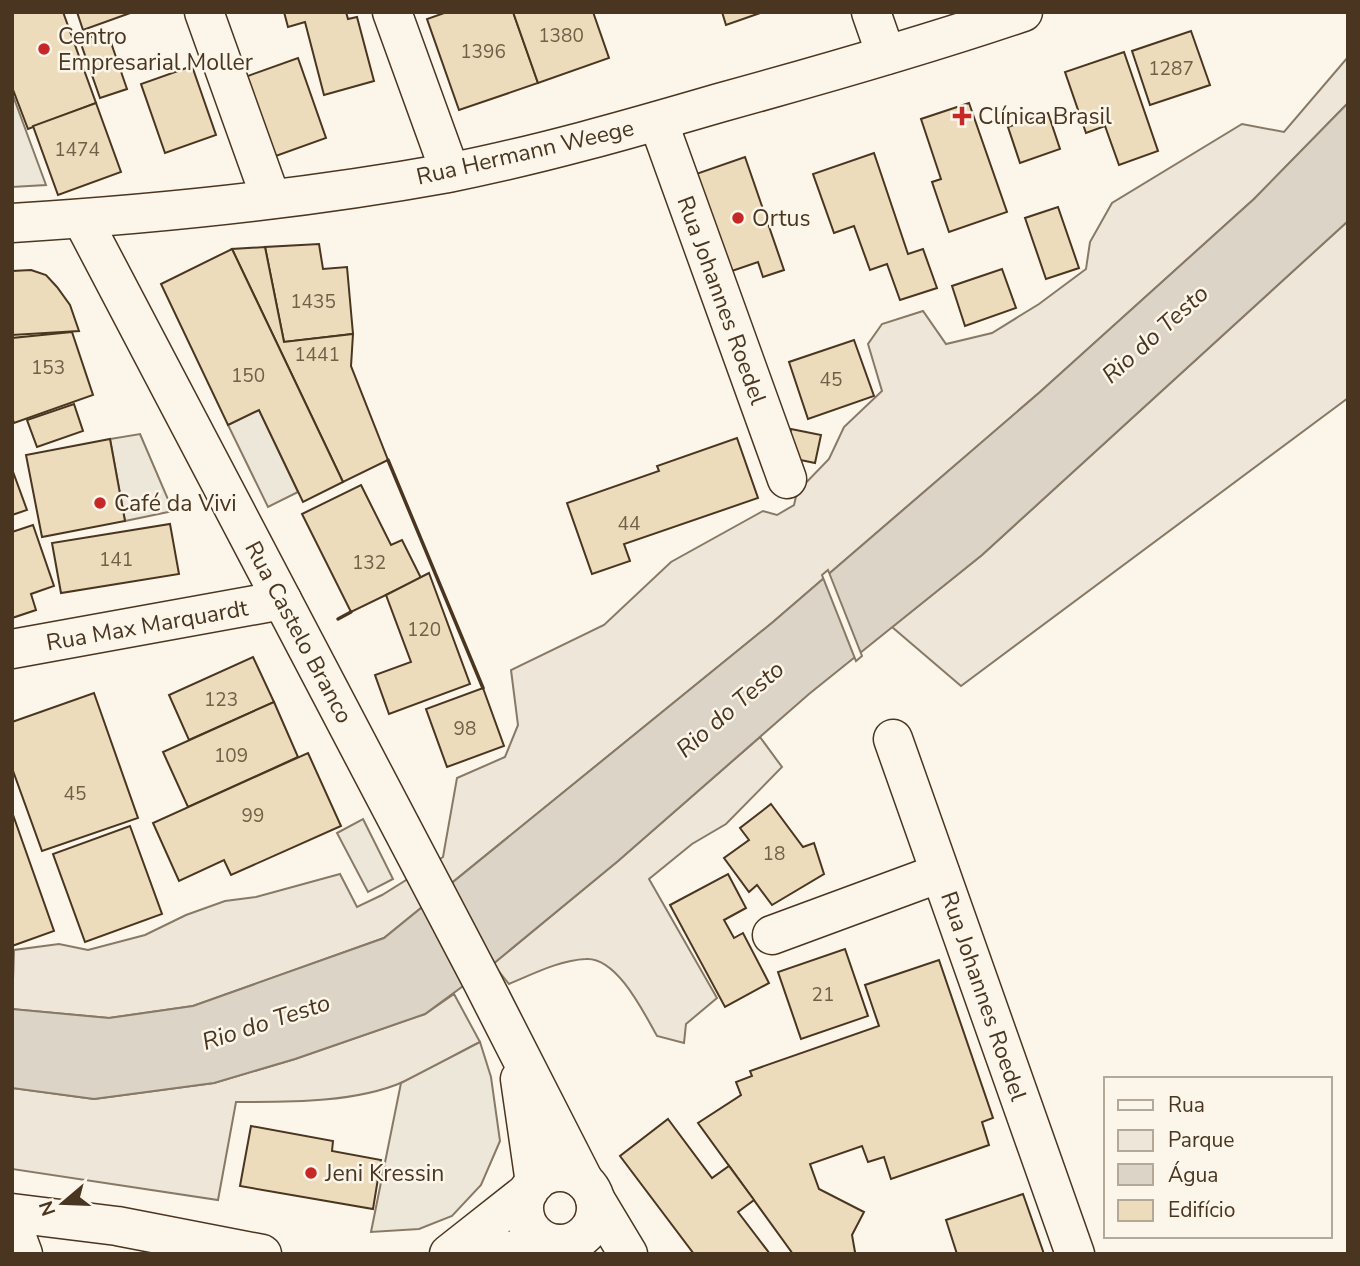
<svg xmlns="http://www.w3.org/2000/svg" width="1360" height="1266" viewBox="0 0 1360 1266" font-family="'Nunito Sans',sans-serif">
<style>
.green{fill:#ede6d9;stroke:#887966;stroke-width:2}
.parking{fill:#ede7d9;stroke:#887966;stroke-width:2}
.water{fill:#dcd4c6;stroke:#887966;stroke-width:2}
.pier{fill:#fbf6e9;stroke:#887966;stroke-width:2}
.building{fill:#ecdcbc;stroke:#4a3520;stroke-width:2}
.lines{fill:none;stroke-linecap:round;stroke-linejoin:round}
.minor-casing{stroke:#4a3520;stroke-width:41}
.major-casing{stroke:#4a3520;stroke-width:41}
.minor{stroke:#fbf6e9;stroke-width:38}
.major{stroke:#fbf6e9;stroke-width:38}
.wall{stroke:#4a3520;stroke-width:3.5}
.poi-dot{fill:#c62828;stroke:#fbf6e9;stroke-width:2.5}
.labels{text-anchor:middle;stroke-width:5;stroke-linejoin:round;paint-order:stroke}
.number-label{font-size:19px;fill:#725f47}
.poi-label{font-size:23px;fill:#4a3520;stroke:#fbf6e9;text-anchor:start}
.street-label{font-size:23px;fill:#4a3520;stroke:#fbf6e9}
.water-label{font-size:24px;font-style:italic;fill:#4a3520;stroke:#fbf6e9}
</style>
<rect width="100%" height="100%" fill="#fbf6e9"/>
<!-- green -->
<g class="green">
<polygon points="1348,57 1348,103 1254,199 1040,392 773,622 384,938 193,1006 109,1018 12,1009 14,950 59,944 88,950 145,935 186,915 225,901 256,897 340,874 357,907 382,895 443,857 457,778 505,757 518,725 511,670 604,625 671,562 763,511 777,515 794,505 797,492 829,459 844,427 882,391 868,344 882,324 923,311 946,344 992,333 1039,304 1086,269 1090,242 1112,203 1242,124 1284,132"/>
<polygon points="1348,221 1348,398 961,686 892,627 982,555"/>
<path d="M760,737L782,767L726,824L692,844L649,879L717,998L686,1024L684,1043L657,1036C644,1013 617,957 586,959C560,960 533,974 509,984L493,964L618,861Z"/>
<path d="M454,994L480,1042C454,1055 429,1071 403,1082C355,1103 287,1102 236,1102L218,1200L12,1169V1088L94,1099L214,1083L295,1059L425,1014Z"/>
</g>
<!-- parking -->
<g class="parking">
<polygon points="12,93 46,185 12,187"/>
<polygon points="259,410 298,492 268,507 228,425"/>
<polygon points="140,434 173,511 125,521 110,439"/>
<polygon points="363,819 393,879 368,892 337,833"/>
<polygon points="480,1042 491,1077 500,1141 481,1185 452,1216 419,1229 371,1232 401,1083"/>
</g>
<!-- water -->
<polygon class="water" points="1348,103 1348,221 982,555 809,694 618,861 493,964 425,1014 295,1059 214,1083 94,1099 12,1088 12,1009 109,1018 193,1006 384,938 773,622 1040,392 1254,199"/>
<!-- pier -->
<polygon class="pier" points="828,570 862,656 856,661 822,575"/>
<!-- building -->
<g class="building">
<polygon points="12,12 63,12 96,103 28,129 12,87"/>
<polygon points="77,12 133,12 83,30"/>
<polygon points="284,12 346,12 348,19 357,17 374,81 324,95 305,22 288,27"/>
<polygon points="447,12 513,12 538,83 459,110 427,19"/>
<polygon points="513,12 593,12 609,58 538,83"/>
<polygon points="722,12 763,12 726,25"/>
<polygon points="107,31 127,89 100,98 80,41"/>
<polygon points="1191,31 1210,85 1150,105 1132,51"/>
<polygon points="1124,52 1158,151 1119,165 1105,126 1086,133 1065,72"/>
<polygon points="298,58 326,138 273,157 245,77"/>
<polygon points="192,66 216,135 165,153 141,84"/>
<polygon points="96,103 121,172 58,195 33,126"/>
<polygon points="969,103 1007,212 949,232 932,182 941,179 921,119"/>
<polygon points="1048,113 1060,149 1020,163 1008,127"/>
<polygon points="874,153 908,254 923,249 937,288 900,300 887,264 870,270 854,226 834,233 813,174"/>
<polygon points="745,157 784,270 763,277 758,262 729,272 696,174"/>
<polygon points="1058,207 1079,268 1046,279 1025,218"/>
<polygon points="319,244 323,269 347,267 353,334 284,342 265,247"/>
<polygon points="265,247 284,342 353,334 351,366 388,460 343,482 232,249"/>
<polygon points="232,249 343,482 303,502 259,410 228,425 161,284"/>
<polygon points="1002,269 1016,308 965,326 952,286"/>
<polygon points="31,270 46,275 57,287 70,305 79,331 12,335 12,271"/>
<polygon points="72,332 93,395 14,423 12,417 12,338"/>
<polygon points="854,340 874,396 808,419 789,362"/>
<polygon points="74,404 83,431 37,447 27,420"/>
<polygon points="791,429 821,435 815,463 786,457"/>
<polygon points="737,438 758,498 624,544 630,561 592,574 567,503 659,471 657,466"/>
<polygon points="110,439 125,521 42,537 26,455"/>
<polygon points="12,469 27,510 12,515"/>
<polygon points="361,485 391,545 402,540 421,578 351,612 302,514"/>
<polygon points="170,524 179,574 61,593 52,543"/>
<polygon points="33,525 54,586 31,594 36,610 12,618 12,532"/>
<polygon points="429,573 470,684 389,714 375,675 411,662 386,595"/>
<polygon points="253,657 274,702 189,740 169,695"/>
<polygon points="483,688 504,746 447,767 426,709"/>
<polygon points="94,693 138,818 42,851 12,768 12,722"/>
<polygon points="274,702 298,757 188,807 163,752"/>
<polygon points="308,753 341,826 231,875 224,860 179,881 153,823"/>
<polygon points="771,804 803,847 814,843 824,874 772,905 757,885 749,892 724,858 749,840 740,828"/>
<polygon points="12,812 54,931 12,946"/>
<polygon points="130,826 162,914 85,942 53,854"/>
<polygon points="728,874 746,908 724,920 734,938 743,933 769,983 725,1007 670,905"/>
<polygon points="845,949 868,1016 801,1039 778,972"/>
<polygon points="939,960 993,1118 982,1122 989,1145 891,1179 884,1157 868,1162 862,1146 810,1164 819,1189 864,1212 852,1235 855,1252 853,1254 793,1254 698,1123 741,1095 736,1082 752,1076 750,1071 879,1026 865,985"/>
<polygon points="668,1119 712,1178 729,1166 754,1200 738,1212 770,1254 694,1254 620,1156"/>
<polygon points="251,1126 333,1141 332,1151 381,1160 373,1209 240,1186"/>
<polygon points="1023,1194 1044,1254 957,1254 946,1220"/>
</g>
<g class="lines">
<!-- minor casing -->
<g class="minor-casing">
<g id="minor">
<polyline points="204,12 271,199"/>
<polyline points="392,12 450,172"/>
<polyline points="871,12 886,55"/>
<polyline points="658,121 787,479"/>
<polyline points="12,649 282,600"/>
<polyline points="893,739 1075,1254"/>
<polyline points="772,935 940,873"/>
<polyline points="12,1213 117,1226 262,1254"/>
<polyline points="12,1224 23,1254"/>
<polyline points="449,1254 529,1191"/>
<polyline points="485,1254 558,1244"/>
</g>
</g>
<!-- major casing -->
<g class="major-casing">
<g id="major">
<polyline points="82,219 482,981 584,1181"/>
<path d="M12,223C158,214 304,199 448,173C539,155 630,129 719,103C821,75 923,46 1023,12"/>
<polyline points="520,1079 535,1183"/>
<circle cx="560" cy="1208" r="36"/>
<polyline points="595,1199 628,1254"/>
</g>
</g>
<!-- minor -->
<use href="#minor" class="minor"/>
<!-- major -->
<use href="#major" class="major"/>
<!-- wall -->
<g class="wall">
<polyline points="388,460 483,688"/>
<polyline points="338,619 351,612"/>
</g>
</g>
<!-- markers -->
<g class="poi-dot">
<circle cx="44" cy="49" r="7"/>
<path d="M958.5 105.5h7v7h7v7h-7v7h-7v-7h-7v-7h7z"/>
<circle cx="738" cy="218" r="7"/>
<circle cx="100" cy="503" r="7"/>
<circle cx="311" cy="1173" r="7"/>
</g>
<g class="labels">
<!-- number labels -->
<g class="number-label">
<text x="561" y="42">1380</text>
<text x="483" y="58">1396</text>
<text x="1171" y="75">1287</text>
<text x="77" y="156">1474</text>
<text x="313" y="308">1435</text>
<text x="317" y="361">1441</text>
<text x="48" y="374">153</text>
<text x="248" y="382">150</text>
<text x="831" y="386">45</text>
<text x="629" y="530">44</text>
<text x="116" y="566">141</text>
<text x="369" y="569">132</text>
<text x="424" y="636">120</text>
<text x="221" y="706">123</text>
<text x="465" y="735">98</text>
<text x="231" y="762">109</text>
<text x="75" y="800">45</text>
<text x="253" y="822">99</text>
<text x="774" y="860">18</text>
<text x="823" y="1001">21</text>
</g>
<!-- poi labels -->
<g class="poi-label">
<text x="58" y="44">Centro<tspan x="58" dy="26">Empresarial Moller</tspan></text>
<text x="978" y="124">Clínica Brasil</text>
<text x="752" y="226">Ortus</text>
<text x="114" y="511">Café da Vivi</text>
<text x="325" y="1181">Jeni Kressin</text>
</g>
<!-- street labels -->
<g class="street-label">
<text transform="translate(525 152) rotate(-13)" y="8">Rua Hermann Weege</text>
<text transform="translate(722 300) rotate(70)" y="8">Rua Johannes Roedel</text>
<text transform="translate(147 625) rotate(-10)" y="8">Rua Max Marquardt</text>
<text transform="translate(299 632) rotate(62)" y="8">Rua Castelo Branco</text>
<text transform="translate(984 996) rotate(71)" y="8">Rua Johannes Roedel</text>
</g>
<!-- water labels -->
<g class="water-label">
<text transform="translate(1155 334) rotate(-42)" y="8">Rio do Testo</text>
<text transform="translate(730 709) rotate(-41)" y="8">Rio do Testo</text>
<text transform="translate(266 1022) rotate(-18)" y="8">Rio do Testo</text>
</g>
</g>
<!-- border -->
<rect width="1360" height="1266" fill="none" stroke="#4a3520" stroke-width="28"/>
<!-- legend -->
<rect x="1104" y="1077" width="228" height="161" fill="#fbf6e9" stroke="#b4a999" stroke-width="2"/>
<rect x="1118" y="1100" width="35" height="10" fill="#fbf6e9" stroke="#b4a999" stroke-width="2"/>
<text x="1168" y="1112" font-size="21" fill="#4a3520">Rua</text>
<rect x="1118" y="1130" width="35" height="21" fill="#ede6d9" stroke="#b4a999" stroke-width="2"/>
<text x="1168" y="1147" font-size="21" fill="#4a3520">Parque</text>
<rect x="1118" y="1164" width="35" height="21" fill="#dcd4c6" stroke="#b4a999" stroke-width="2"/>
<text x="1168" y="1182" font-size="21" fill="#4a3520">Água</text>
<rect x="1118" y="1200" width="35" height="21" fill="#ecdcbc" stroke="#b4a999" stroke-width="2"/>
<text x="1168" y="1217" font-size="21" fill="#4a3520">Edifício</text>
<!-- north arrow -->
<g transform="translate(63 1203) rotate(251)" stroke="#fbf6e9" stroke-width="5" paint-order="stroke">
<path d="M0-5L12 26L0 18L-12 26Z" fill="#4a3520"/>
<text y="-10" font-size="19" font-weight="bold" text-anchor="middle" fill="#4a3520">N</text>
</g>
</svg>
